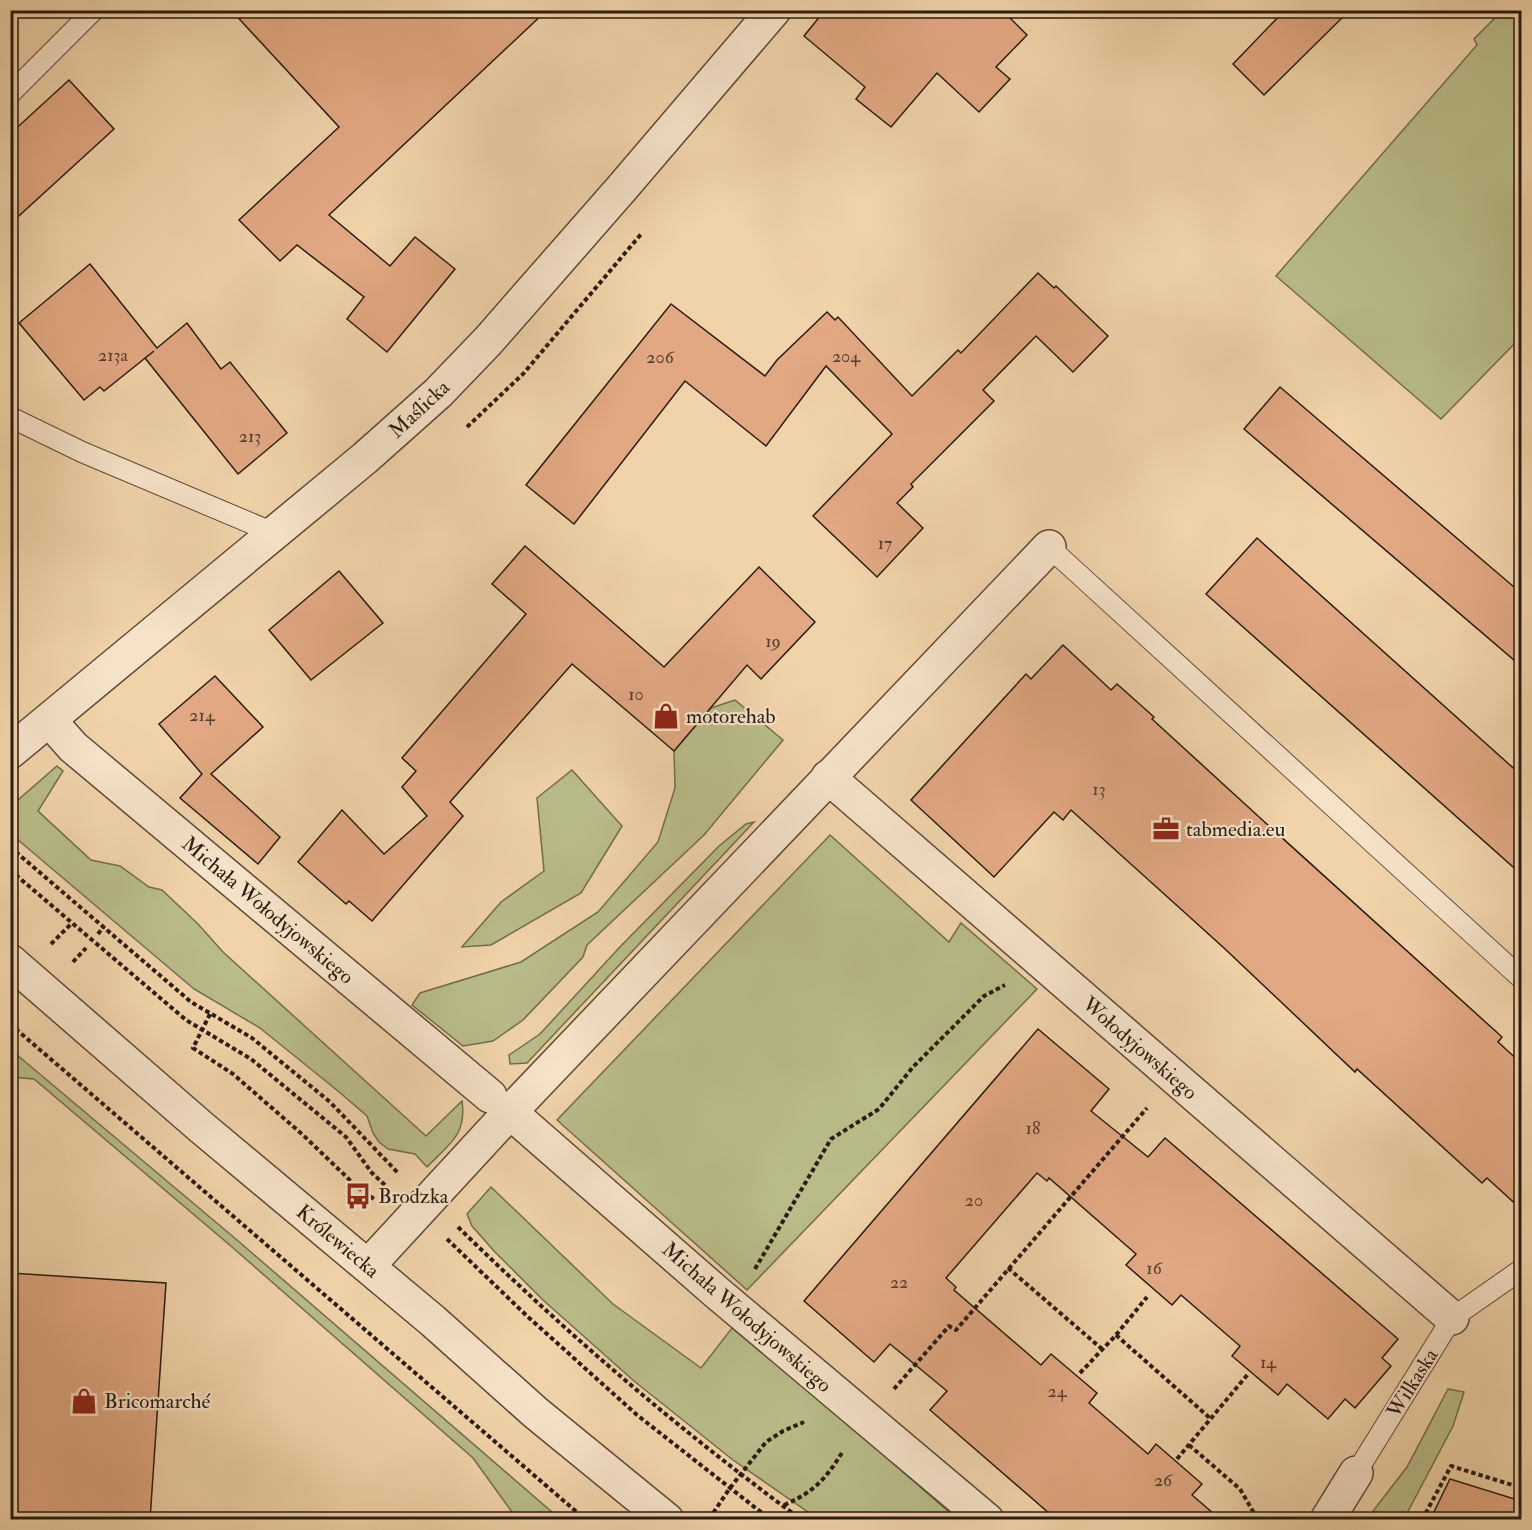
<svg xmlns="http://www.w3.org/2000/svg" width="1532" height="1530" viewBox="0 0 1532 1530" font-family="'IM FELL Double Pica',serif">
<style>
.green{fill:#b9bc89;stroke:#726c4d;stroke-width:1.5}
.building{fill:#e1a883;stroke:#2b1b11;stroke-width:1.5}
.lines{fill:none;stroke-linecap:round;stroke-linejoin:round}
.service-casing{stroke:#5c4937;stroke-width:22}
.minor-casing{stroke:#5c4937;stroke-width:36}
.tertiary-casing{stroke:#5c4937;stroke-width:36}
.path{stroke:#2b1b11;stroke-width:4;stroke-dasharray:4.5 3;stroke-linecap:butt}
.service{stroke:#f6e2c8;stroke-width:20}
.minor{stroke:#f6e2c8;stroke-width:33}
.tertiary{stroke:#f6e2c8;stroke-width:33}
.labels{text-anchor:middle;stroke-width:4.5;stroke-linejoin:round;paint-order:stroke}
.number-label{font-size:18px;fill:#583e2e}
.street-label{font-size:21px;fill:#2b1b11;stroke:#f6e2c8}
.poi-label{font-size:21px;fill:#2b1b11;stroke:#f6e2c8;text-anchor:start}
</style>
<rect width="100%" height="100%" fill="#f1d3aa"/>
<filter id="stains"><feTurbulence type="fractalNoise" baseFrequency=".00333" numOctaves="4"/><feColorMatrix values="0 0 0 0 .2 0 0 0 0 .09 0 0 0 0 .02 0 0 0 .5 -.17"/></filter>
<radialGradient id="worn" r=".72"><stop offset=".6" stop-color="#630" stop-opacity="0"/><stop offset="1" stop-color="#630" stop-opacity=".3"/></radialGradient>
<!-- green -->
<g class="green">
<polygon points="1502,11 1521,11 1521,337 1441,419 1276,276 1477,45 1474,39"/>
<polygon points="735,700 783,740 704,835 587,945 583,957 523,1020 493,1041 463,1046 412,1005 420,993 521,962 598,912 658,842 675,788 674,751 711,708"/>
<path d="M57,766L63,771L38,811L91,860L120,866L149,887L162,890L198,924L223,952L426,1136L462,1101C467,1135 449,1144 427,1167L415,1154L388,1149L379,1142L373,1133L367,1116L338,1091L260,1028L194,989L11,834V806Z"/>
<polygon points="572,770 622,826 581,893 491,945 462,947 501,902 544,871 537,798"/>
<polygon points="754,822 527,1063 510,1064 509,1055 540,1034 618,949 719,846 746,824"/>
<polygon points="830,835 949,942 961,923 1037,989 747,1290 557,1120"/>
<polygon points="10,1049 237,1240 560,1519 517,1519 473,1458 232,1247 34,1079 11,1077"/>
<polygon points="491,1187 613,1304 701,1368 732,1328 827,1406 957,1519 818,1519 733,1460 634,1381 543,1300 494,1251 472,1226 467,1214"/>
<polygon points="1448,1389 1464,1392 1453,1426 1404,1519 1367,1519 1407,1467"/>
</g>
<!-- building -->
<g class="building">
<polygon points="231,10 547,10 329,215 390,266 415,237 455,269 387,352 347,319 364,297 297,245 280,261 239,220 339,127"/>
<polygon points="825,10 1002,10 1027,35 996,67 1010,79 979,112 937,73 891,127 856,99 865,87 804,36"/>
<polygon points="1285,10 1350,10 1264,95 1233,64"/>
<polygon points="69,80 114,129 10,224 10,134"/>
<polygon points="90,264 157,348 187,323 221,369 230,362 287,433 238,474 145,358 154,351 104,391 100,387 84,400 19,323"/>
<polygon points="1038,273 1054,288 1056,286 1108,336 1073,372 1036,336 983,390 994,401 911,484 913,487 897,503 923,528 877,577 813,516 892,434 826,366 766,446 685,381 574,524 526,485 671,304 765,376 777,360 827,312 835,320 838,317 912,396 958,350 961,353"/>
<polygon points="1280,387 1521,593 1521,666 1244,429"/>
<polygon points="1257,538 1521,775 1521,874 1206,594"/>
<polygon points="525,546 664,667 759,567 815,622 761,679 747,665 674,751 572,664 450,802 463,816 372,921 349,901 346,904 298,862 342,810 384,854 427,816 402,787 416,771 402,758 526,614 492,584"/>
<polygon points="339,571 383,623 311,680 269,630"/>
<polygon points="1063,645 1111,690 1117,684 1154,717 1152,719 1258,816 1502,1037 1498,1042 1521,1063 1521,1209 1487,1178 1482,1183 1357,1069 1355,1072 1224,948 1071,810 1063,820 1054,812 994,877 911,800 1026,674 1031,679"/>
<polygon points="215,676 263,727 211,774 280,837 258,864 180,798 202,774 159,724"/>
<polygon points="1038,1029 1109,1089 1091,1111 1148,1157 1165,1138 1398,1339 1382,1358 1391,1366 1355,1408 1345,1399 1328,1419 1287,1384 1278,1395 1232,1356 1240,1346 1181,1295 1172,1305 1126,1265 1136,1254 1049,1178 1047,1181 1037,1173 946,1278 956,1287 954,1290 1041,1365 1051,1354 1097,1393 1089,1403 1148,1454 1156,1444 1202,1484 1192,1495 1221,1520 1057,1520 930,1410 947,1391 890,1344 874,1362 804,1301"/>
<polygon points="10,1273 166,1283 150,1520 10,1520"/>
<polygon points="1450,1479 1521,1501 1521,1520 1430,1520"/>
</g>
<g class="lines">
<!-- service casing -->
<g class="service-casing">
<g id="service">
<polyline points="10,94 94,10"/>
<polyline points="10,417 82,452 274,533"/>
<polyline points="1049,547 1522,979"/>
<polyline points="1356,1473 1452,1318 1522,1269"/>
</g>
</g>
<!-- minor casing -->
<g class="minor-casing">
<g id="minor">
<polyline points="50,721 73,747 490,1096"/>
<polyline points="828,777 1452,1318"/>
<polyline points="510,1112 715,1291 987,1520"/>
<polyline points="368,1266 510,1112 1049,547"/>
<polyline points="1327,1520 1356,1473"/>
</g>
</g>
<!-- tertiary casing -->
<g class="tertiary-casing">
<g id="tertiary">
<polyline points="10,752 365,458 438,393 488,341 622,188 774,10"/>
<polyline points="10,961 201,1127 433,1321 536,1413 667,1520"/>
</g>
</g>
<!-- path -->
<g class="path">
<polyline points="467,427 523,374 642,233"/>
<polyline points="10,847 191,1002 252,1038 330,1102 399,1174"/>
<polyline points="10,870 186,1020 251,1059 346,1137 372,1173 387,1187"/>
<polyline points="98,934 104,926"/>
<polyline points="51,944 72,923"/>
<polyline points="73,962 86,948"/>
<polyline points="210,1014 193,1048 233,1074 303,1135 357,1187"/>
<polyline points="10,1024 586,1520"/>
<polyline points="362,1183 357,1187 374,1199"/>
<path d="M458,1227C566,1333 679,1430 802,1520"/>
<polyline points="447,1239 527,1316 637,1415 771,1520"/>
<polyline points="1008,1268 1102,1349"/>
<polyline points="755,1269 831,1139 879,1109 913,1067 984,996 1005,985"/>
<polyline points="1116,1335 1211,1419"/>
<polyline points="1080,1373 1116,1335 1147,1297"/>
<polyline points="894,1389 949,1326 956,1330 1147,1108"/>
<polyline points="1189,1445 1240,1489 1258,1520"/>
<polyline points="1177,1459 1248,1374"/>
<path d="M784,1505C814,1492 826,1479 843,1451"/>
<polyline points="709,1519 730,1488 766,1442 783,1431 804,1422"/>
<polyline points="1422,1520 1451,1466 1522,1488"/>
</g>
<!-- service -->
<use href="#service" class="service"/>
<!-- minor -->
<use href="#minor" class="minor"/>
<!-- tertiary -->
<use href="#tertiary" class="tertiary"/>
</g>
<!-- icons -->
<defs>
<g id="shop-bare" transform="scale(2.07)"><path d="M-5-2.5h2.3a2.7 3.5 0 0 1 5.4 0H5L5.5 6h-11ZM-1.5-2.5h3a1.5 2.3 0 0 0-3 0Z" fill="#8f2418" stroke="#f6e2c8" stroke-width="2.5" paint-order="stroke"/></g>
<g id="office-bare" transform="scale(2.07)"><path d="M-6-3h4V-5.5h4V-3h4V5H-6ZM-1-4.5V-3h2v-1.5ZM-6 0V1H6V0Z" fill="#8f2418" stroke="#f6e2c8" stroke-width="2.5" paint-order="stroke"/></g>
<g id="bus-bare" transform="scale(2.07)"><path d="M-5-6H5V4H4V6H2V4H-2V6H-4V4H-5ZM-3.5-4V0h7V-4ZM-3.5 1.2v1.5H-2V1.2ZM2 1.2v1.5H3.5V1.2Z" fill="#8f2418" stroke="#f6e2c8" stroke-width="2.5" paint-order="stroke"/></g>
</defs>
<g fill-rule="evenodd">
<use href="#shop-bare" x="666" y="716"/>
<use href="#office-bare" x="1166" y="829"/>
<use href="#bus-bare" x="358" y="1196"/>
<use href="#shop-bare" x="84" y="1401"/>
</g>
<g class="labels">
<!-- number labels -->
<g class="number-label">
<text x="113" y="361">213a</text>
<text x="846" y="362">204</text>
<text x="660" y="363">206</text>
<text x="250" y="442">213</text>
<text x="885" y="549">17</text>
<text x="773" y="647">19</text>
<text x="636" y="700">10</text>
<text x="202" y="721">214</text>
<text x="1099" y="795">13</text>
<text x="1033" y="1134">18</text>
<text x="974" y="1206">20</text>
<text x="1154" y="1274">16</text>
<text x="899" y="1288">22</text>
<text x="1268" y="1368">14</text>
<text x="1057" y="1397">24</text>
<text x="1163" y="1486">26</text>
</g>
<!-- street labels -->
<g class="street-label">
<text transform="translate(419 409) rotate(-43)" y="7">Maślicka</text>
<text transform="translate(268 910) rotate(40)" y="7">Michała Wołodyjowskiego</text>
<text transform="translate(1140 1048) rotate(41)" y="7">Wołodyjowskiego</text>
<text transform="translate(338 1241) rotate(40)" y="7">Królewiecka</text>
<text transform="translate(747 1317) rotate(41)" y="7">Michała Wołodyjowskiego</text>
<text transform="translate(1412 1383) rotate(-58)" y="7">Wilkaska</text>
</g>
<!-- poi labels -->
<g class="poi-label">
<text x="686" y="723">motorehab</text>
<text x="1186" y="836">tabmedia.eu</text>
<text x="378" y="1203">Brodzka</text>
<text x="104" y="1408">Bricomarché</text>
</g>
</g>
<!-- margin -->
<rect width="1532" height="1530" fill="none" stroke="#f1d3aa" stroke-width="36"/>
<rect x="12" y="12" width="1508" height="1506" fill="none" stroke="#2b1b11" stroke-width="3"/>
<rect x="18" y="18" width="1496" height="1494" fill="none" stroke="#2b1b11" stroke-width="1.5"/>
<rect width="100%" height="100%" filter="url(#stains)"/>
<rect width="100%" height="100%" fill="url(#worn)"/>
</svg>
